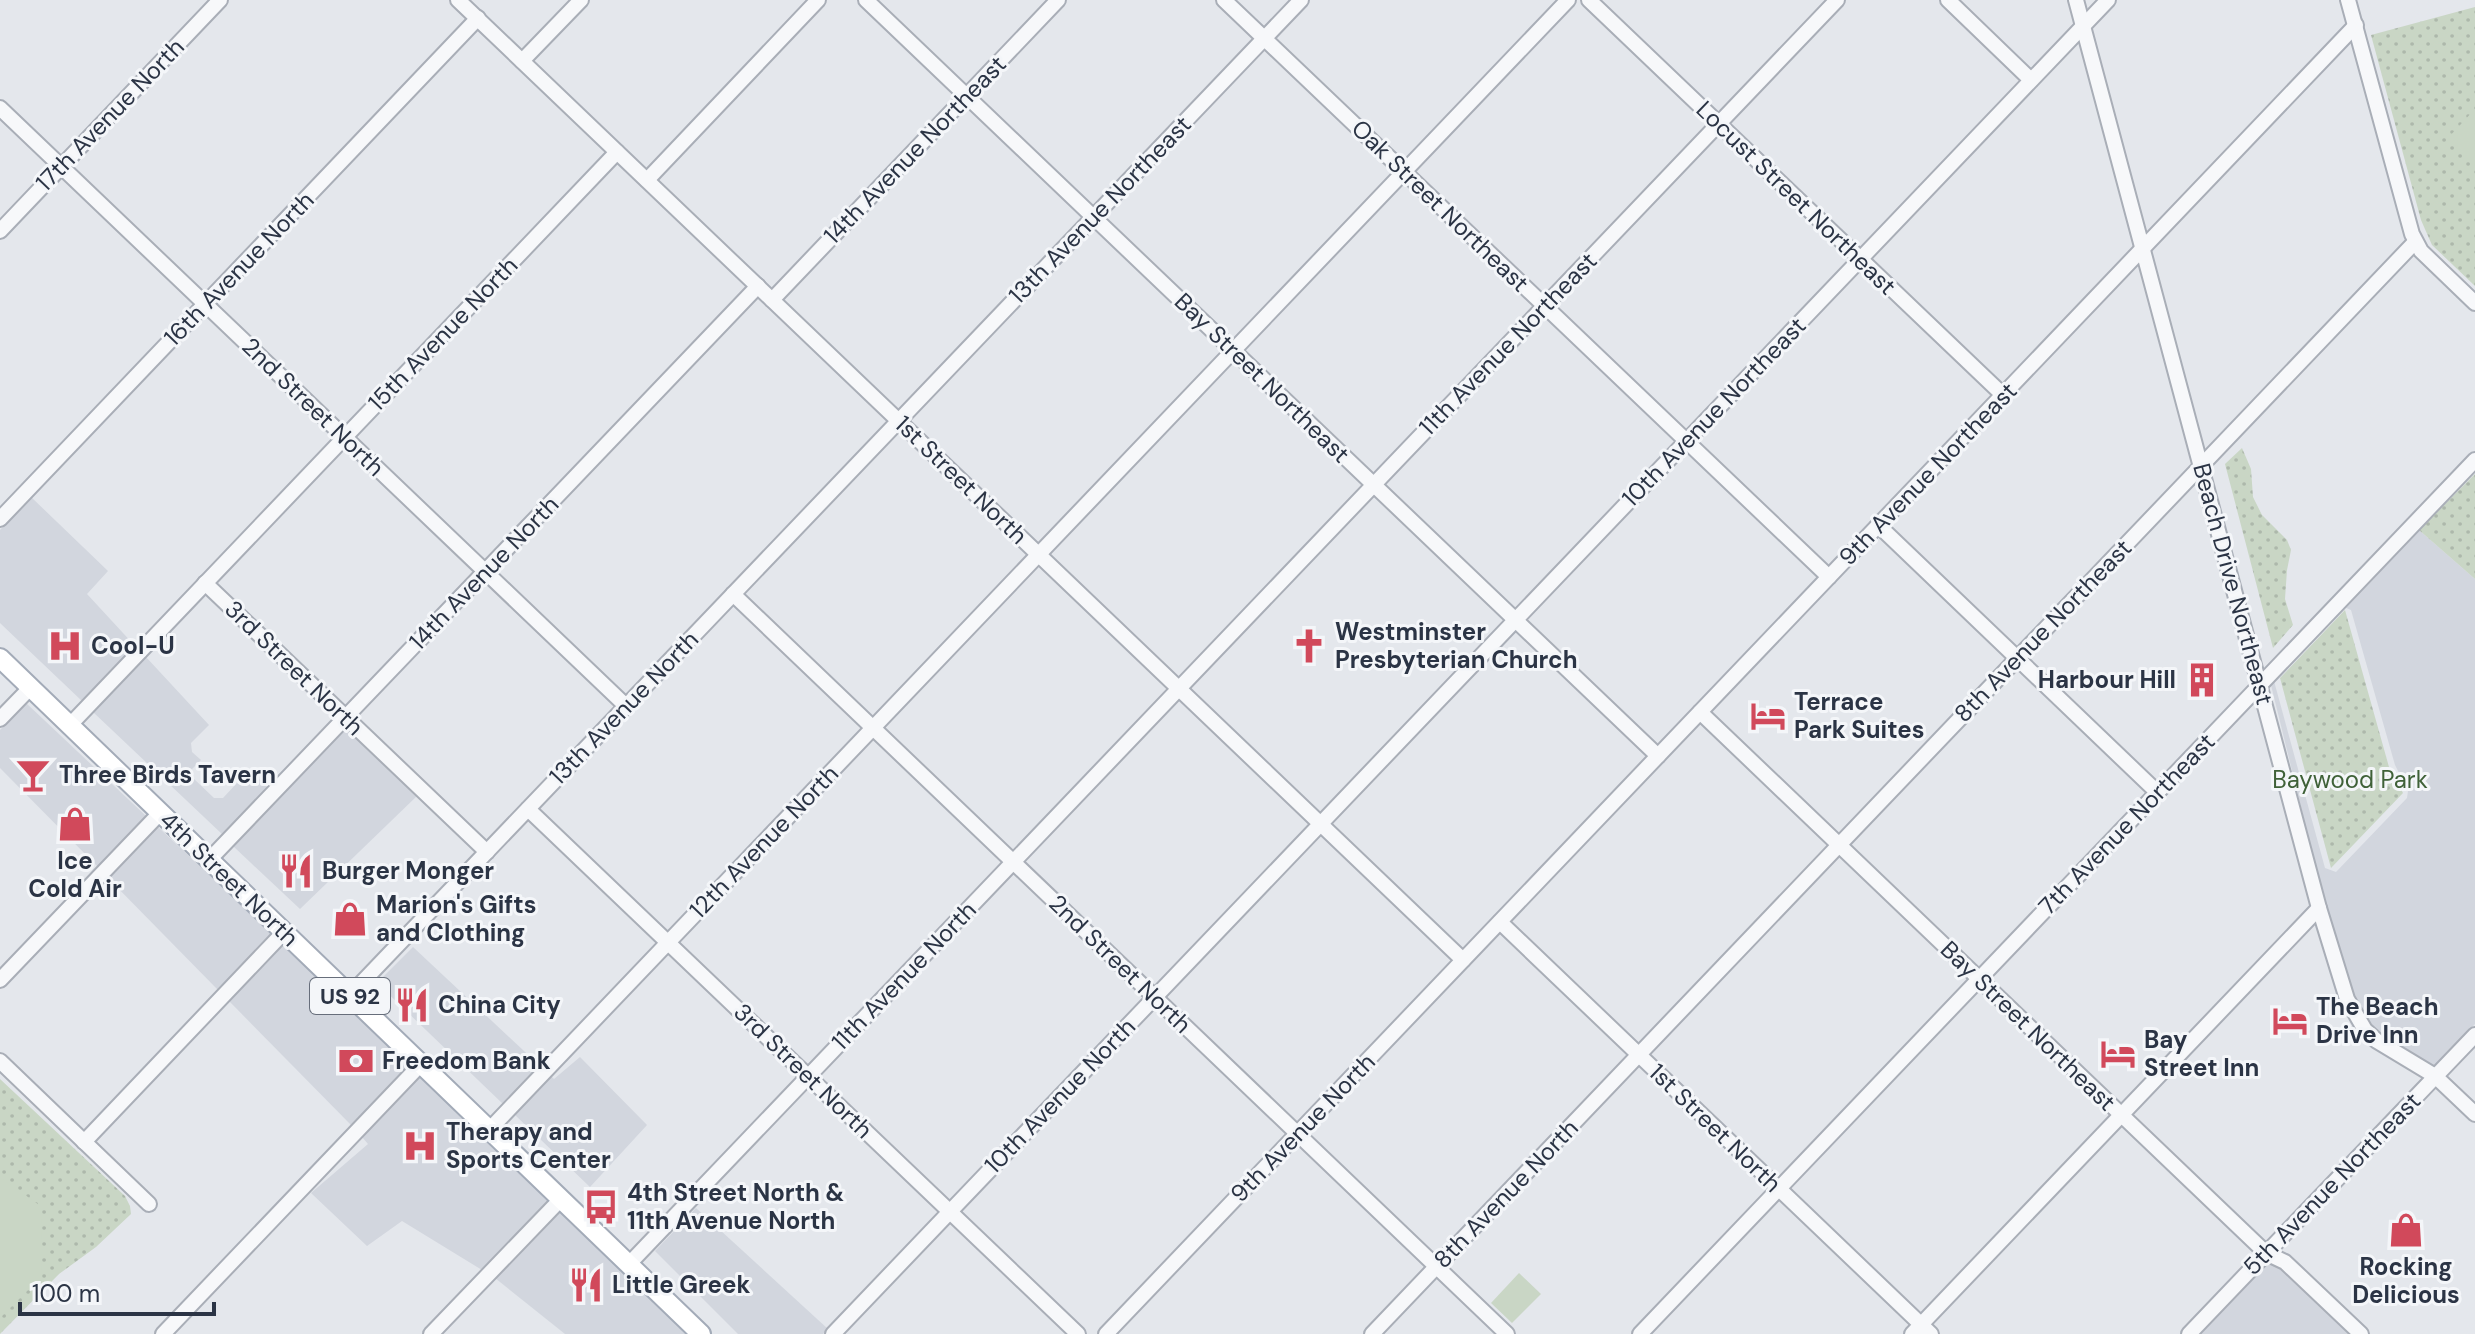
<svg xmlns="http://www.w3.org/2000/svg" width="2475" height="1334" viewBox="0 0 2475 1334" font-family="'DM Sans',sans-serif">
<style>
.built{fill:#d2d6de}
.grass{fill:url(#grass-dots)}
.garden{fill:#c9d6c5}
.lines{fill:none;stroke-linecap:round;stroke-linejoin:round}
.minor-casing{stroke:#a9aeb7;stroke-width:18}
.major-casing{stroke:#a3abb8;stroke-width:22}
.minor{stroke:#f7f8fa;stroke-width:14}
.major{stroke:#fff;stroke-width:18}
.labels{text-anchor:middle;stroke-width:6;stroke-linejoin:round;paint-order:stroke}
.shield{fill:#f4f6f9;stroke:#676e7b;stroke-width:2}
.shield-label{font-size:22px;font-weight:bold;fill:#2b3445}
.street-label{font-size:24px;fill:#2b3445;stroke:#f4f6f9}
.poi-label{font-size:24px;font-weight:bold;fill:#2b3445;stroke:#f4f6f9;text-anchor:start}
.park-label{font-size:24px;fill:#3f6138;stroke:#f4f6f9}
</style>
<defs>
<pattern id="grass-dots" width="8" height="8" patternUnits="userSpaceOnUse" patternTransform="scale(2)"><rect width="8" height="8" fill="#c9d6c5"/><path d="M2 2h.1M6 6h.1" fill="none" stroke="#adb8ab" stroke-width="1.8" stroke-linecap="round"/></pattern>
</defs>
<rect width="100%" height="100%" fill="#e4e7ec"/>
<!-- built -->
<g class="built">
<polygon points="31,497 108,571 87,594 135,646 82,701 0,623 0,530"/>
<polygon points="2419,530 2475,579 2475,1024 2433,1067 2370,1026 2353,997 2327,910 2328,908 2325,905 2271,685 2274,681 2325,868 2336,872 2407,798 2408,791 2395,765 2351,610 2344,607"/>
<polygon points="146,657 209,725 191,743 192,752 201,760 192,769 193,778 214,798 223,798 250,769 268,788 223,835 93,712"/>
<polygon points="26,703 146,816 98,867 0,768 0,730"/>
<polygon points="347,727 418,795 300,909 233,846"/>
<polygon points="157,826 272,934 218,990 108,878"/>
<polygon points="283,944 410,1064 352,1126 229,1001"/>
<polygon points="413,947 540,1066 503,1104 377,983"/>
<polygon points="580,1057 647,1125 590,1187 514,1114 551,1076 554,1079"/>
<polygon points="421,1074 551,1198 482,1270 402,1221 367,1246 311,1193 368,1144 362,1137"/>
<polygon points="696,1208 828,1329 823,1334 738,1334 655,1251"/>
<polygon points="561,1209 690,1334 565,1334 495,1278"/>
<polygon points="2268,1261 2281,1267 2351,1334 2199,1334"/>
</g>
<!-- grass -->
<g class="grass">
<polygon points="2475,7 2475,286 2432,245 2421,220 2371,35"/>
<polygon points="2242,448 2251,469 2253,497 2262,515 2287,540 2291,550 2287,570 2285,599 2293,625 2273,648 2225,464"/>
<polygon points="2475,474 2475,579 2419,530"/>
<polygon points="2345,610 2389,767 2403,793 2331,868 2280,678"/>
<polygon points="0,1079 125,1196 130,1206 131,1214 96,1247 59,1274 0,1334"/>
</g>
<!-- garden -->
<g class="garden">
<polygon points="2475,109 2475,165 2447,139"/>
<polygon points="0,1177 42,1207 41,1277 0,1318"/>
<polygon points="1519,1273 1541,1294 1512,1323 1491,1303"/>
</g>
<g class="lines">
<!-- minor casing -->
<g class="minor-casing">
<g id="minor">
<polyline points="458,0 1463,960"/>
<polyline points="866,0 1658,756"/>
<polyline points="1224,0 1829,577"/>
<polyline points="1589,0 2003,395"/>
<polyline points="1948,0 2031,80"/>
<polyline points="2076,0 2319,908 2347,999 2365,1030 2377,1041 2435,1076 2475,1114"/>
<polyline points="2348,0 2412,234 2421,251 2475,303"/>
<polyline points="522,61 581,0"/>
<polyline points="0,108 626,706"/>
<polyline points="647,180 818,0"/>
<polyline points="0,231 220,0"/>
<polyline points="772,300 1058,0"/>
<polyline points="0,519 478,18"/>
<polyline points="1878,525 2157,792"/>
<polyline points="205,583 487,852"/>
<polyline points="733,594 1507,1334"/>
<polyline points="1700,712 2266,1253 2285,1262 2361,1334"/>
<polyline points="0,719 31,687"/>
<polyline points="70,725 617,152"/>
<polyline points="528,809 1078,1334"/>
<polyline points="209,860 758,286"/>
<polyline points="1500,922 1931,1334"/>
<polyline points="0,980 160,813"/>
<polyline points="350,995 1301,0"/>
<polyline points="0,1061 149,1204"/>
<polyline points="489,1130 1568,0"/>
<polyline points="84,1142 284,932"/>
<polyline points="629,1264 1837,0"/>
<polyline points="163,1334 421,1064"/>
<polyline points="431,1334 561,1199"/>
<polyline points="833,1334 2108,0"/>
<polyline points="1106,1334 2356,25"/>
<polyline points="1372,1334 2415,242"/>
<polyline points="1640,1334 2475,460"/>
<polyline points="1912,1334 2319,908"/>
<polyline points="2189,1334 2475,1035"/>
</g>
</g>
<!-- major casing -->
<g class="major-casing">
<polyline id="major" points="0,658 701,1334"/>
</g>
<!-- minor -->
<use href="#minor" class="minor"/>
<!-- major -->
<use href="#major" class="major"/>
</g>
<!-- icons -->
<defs>
<g id="hospital-bare" transform="scale(2.76)"><path d="M-5-5h3v3.5h4V-5h3V5h-3V1.5h-4V5h-3Z" fill="#d1495b" stroke="#f4f6f9" stroke-width="2.5" paint-order="stroke"/></g>
<g id="church-bare" transform="scale(2.76)"><path d="M-1.2-6h2.4v3.5h3.3v2.4h-3.3V6h-2.4V-.1h-3.3v-2.4h3.3Z" fill="#d1495b" stroke="#f4f6f9" stroke-width="2.5" paint-order="stroke"/></g>
<g id="building-bare" transform="scale(2.76)"><path d="M-4-6H4V6H1V3H-1V6H-4ZM-2.5-4.3h1.7v1.8h-1.7ZM.8-4.3h1.7v1.8H.8ZM-2.5-1h1.7V.8h-1.7ZM.8-1h1.7V.8H.8Z" fill="#d1495b" stroke="#f4f6f9" stroke-width="2.5" paint-order="stroke"/></g>
<g id="hotel-bare" transform="scale(2.76)"><path d="M-6-4.5h1.5V1H6V5H4.5V3h-9V5H-6ZM-4 0a1.8 1.8 0 1 1 3.6 0ZM.5 0V-2.5h3Q6-2.5 6 0Z" fill="#d1495b" stroke="#f4f6f9" stroke-width="2.5" paint-order="stroke"/></g>
<g id="bar-bare" transform="scale(2.76)"><path d="M-6-5H6L.8 .8V4.5H3.5V6h-7V4.5H-.8V.8Z" fill="#d1495b" stroke="#f4f6f9" stroke-width="2.5" paint-order="stroke"/></g>
<g id="shop-bare" transform="scale(2.76)"><path d="M-5-2.5h2.3a2.7 3.5 0 0 1 5.4 0H5L5.5 6h-11ZM-1.5-2.5h3a1.5 2.3 0 0 0-3 0Z" fill="#d1495b" stroke="#f4f6f9" stroke-width="2.5" paint-order="stroke"/></g>
<g id="restaurant-bare" transform="scale(2.76)"><path d="M-5-6h1v4h1v-4h1v4h1v-4h1v5L-1.5 .5V6h-2V.5L-5-1ZM5-6V6H3V1.5H1.5Q1.5-4 5-6Z" fill="#d1495b" stroke="#f4f6f9" stroke-width="2.5" paint-order="stroke"/></g>
<g id="bank-bare" transform="scale(2.76)"><path d="M-6-4H6V4H-6ZM0-2.3a2.3 2.3 0 1 0 0 4.6a2.3 2.3 0 1 0 0-4.6Z" fill="#d1495b" stroke="#f4f6f9" stroke-width="2.5" paint-order="stroke"/></g>
<g id="bus-bare" transform="scale(2.76)"><path d="M-5-6H5V4H4V6H2V4H-2V6H-4V4H-5ZM-3.5-4V0h7V-4ZM-3.5 1.2v1.5H-2V1.2ZM2 1.2v1.5H3.5V1.2Z" fill="#d1495b" stroke="#f4f6f9" stroke-width="2.5" paint-order="stroke"/></g>
</defs>
<g fill-rule="evenodd">
<use href="#hospital-bare" x="65" y="646"/>
<use href="#church-bare" x="1309" y="646"/>
<use href="#building-bare" x="2202" y="680"/>
<use href="#hotel-bare" x="1768" y="716"/>
<use href="#bar-bare" x="33" y="775"/>
<use href="#shop-bare" x="75" y="824"/>
<use href="#restaurant-bare" x="296" y="871"/>
<use href="#shop-bare" x="350" y="919"/>
<use href="#restaurant-bare" x="412" y="1005"/>
<use href="#hotel-bare" x="2290" y="1021"/>
<use href="#hotel-bare" x="2118" y="1054"/>
<use href="#bank-bare" x="356" y="1061"/>
<use href="#hospital-bare" x="420" y="1146"/>
<use href="#bus-bare" x="601" y="1207"/>
<use href="#shop-bare" x="2406" y="1230"/>
<use href="#restaurant-bare" x="586" y="1285"/>
</g>
<g class="labels">
<!-- shield labels -->
<rect class="shield" x="310" y="978" width="80" height="36" rx="6"/>
<g class="shield-label">
<text x="350" y="1004">US 92</text>
</g>
<!-- street labels -->
<g class="street-label">
<text transform="translate(110 115) rotate(-46)" y="8">17th Avenue North</text>
<text transform="translate(915 150) rotate(-46)" y="8">14th Avenue Northeast</text>
<text transform="translate(1796 198) rotate(44)" y="8">Locust Street Northeast</text>
<text transform="translate(1440 206) rotate(44)" y="8">Oak Street Northeast</text>
<text transform="translate(1100 210) rotate(-46)" y="8">13th Avenue Northeast</text>
<text transform="translate(239 269) rotate(-46)" y="8">16th Avenue North</text>
<text transform="translate(443 334) rotate(-46)" y="8">15th Avenue North</text>
<text transform="translate(1508 344) rotate(-46)" y="8">11th Avenue Northeast</text>
<text transform="translate(1262 378) rotate(44)" y="8">Bay Street Northeast</text>
<text transform="translate(313 407) rotate(44)" y="8">2nd Street North</text>
<text transform="translate(1714 412) rotate(-46)" y="8">10th Avenue Northeast</text>
<text transform="translate(1928 474) rotate(-46)" y="8">9th Avenue Northeast</text>
<text transform="translate(961 480) rotate(44)" y="8">1st Street North</text>
<text transform="translate(484 573) rotate(-46)" y="8">14th Avenue North</text>
<text transform="translate(2233 584) rotate(75)" y="8">Beach Drive Northeast</text>
<text transform="translate(2043 631) rotate(-46)" y="8">8th Avenue Northeast</text>
<text transform="translate(294 668) rotate(44)" y="8">3rd Street North</text>
<text transform="translate(624 708) rotate(-46)" y="8">13th Avenue North</text>
<text transform="translate(2127 824) rotate(-46)" y="8">7th Avenue Northeast</text>
<text transform="translate(764 842) rotate(-46)" y="8">12th Avenue North</text>
<text transform="translate(229 879) rotate(44)" y="8">4th Street North</text>
<text transform="translate(1120 964) rotate(44)" y="8">2nd Street North</text>
<text transform="translate(904 976) rotate(-46)" y="8">11th Avenue North</text>
<text transform="translate(2028 1026) rotate(44)" y="8">Bay Street Northeast</text>
<text transform="translate(803 1071) rotate(44)" y="8">3rd Street North</text>
<text transform="translate(1060 1096) rotate(-46)" y="8">10th Avenue North</text>
<text transform="translate(1303 1128) rotate(-46)" y="8">9th Avenue North</text>
<text transform="translate(1715 1128) rotate(44)" y="8">1st Street North</text>
<text transform="translate(2332 1184) rotate(-46)" y="8">5th Avenue Northeast</text>
<text transform="translate(1506 1194) rotate(-46)" y="8">8th Avenue North</text>
</g>
<!-- poi labels -->
<g class="poi-label">
<text x="1335" y="640">Westminster<tspan x="1335" dy="28">Presbyterian Church</tspan></text>
<text x="91" y="654">Cool-U</text>
<text x="2176" y="688" text-anchor="end">Harbour Hill</text>
<text x="1794" y="710">Terrace<tspan x="1794" dy="28">Park Suites</tspan></text>
<text x="59" y="783">Three Birds Tavern</text>
<text x="75" y="869" text-anchor="middle">Ice<tspan x="75" dy="28">Cold Air</tspan></text>
<text x="322" y="879">Burger Monger</text>
<text x="376" y="913">Marion's Gifts<tspan x="376" dy="28">and Clothing</tspan></text>
<text x="438" y="1013">China City</text>
<text x="2316" y="1015">The Beach<tspan x="2316" dy="28">Drive Inn</tspan></text>
<text x="2144" y="1048">Bay<tspan x="2144" dy="28">Street Inn</tspan></text>
<text x="382" y="1069">Freedom Bank</text>
<text x="446" y="1140">Therapy and<tspan x="446" dy="28">Sports Center</tspan></text>
<text x="627" y="1201">4th Street North &amp;<tspan x="627" dy="28">11th Avenue North</tspan></text>
<text x="2406" y="1275" text-anchor="middle">Rocking<tspan x="2406" dy="28">Delicious</tspan></text>
<text x="612" y="1293">Little Greek</text>
</g>
<!-- park labels -->
<g class="park-label">
<text x="2350" y="788">Baywood Park</text>
</g>
</g>
<!-- scale -->
<path d="M20 1302v12h194v-12" fill="none" stroke="#2b3445" stroke-width="4"/>
<text x="32" y="1302" font-size="24" fill="#2b3445" stroke="#f4f6f9" stroke-width="6" paint-order="stroke">100 m</text>
</svg>
